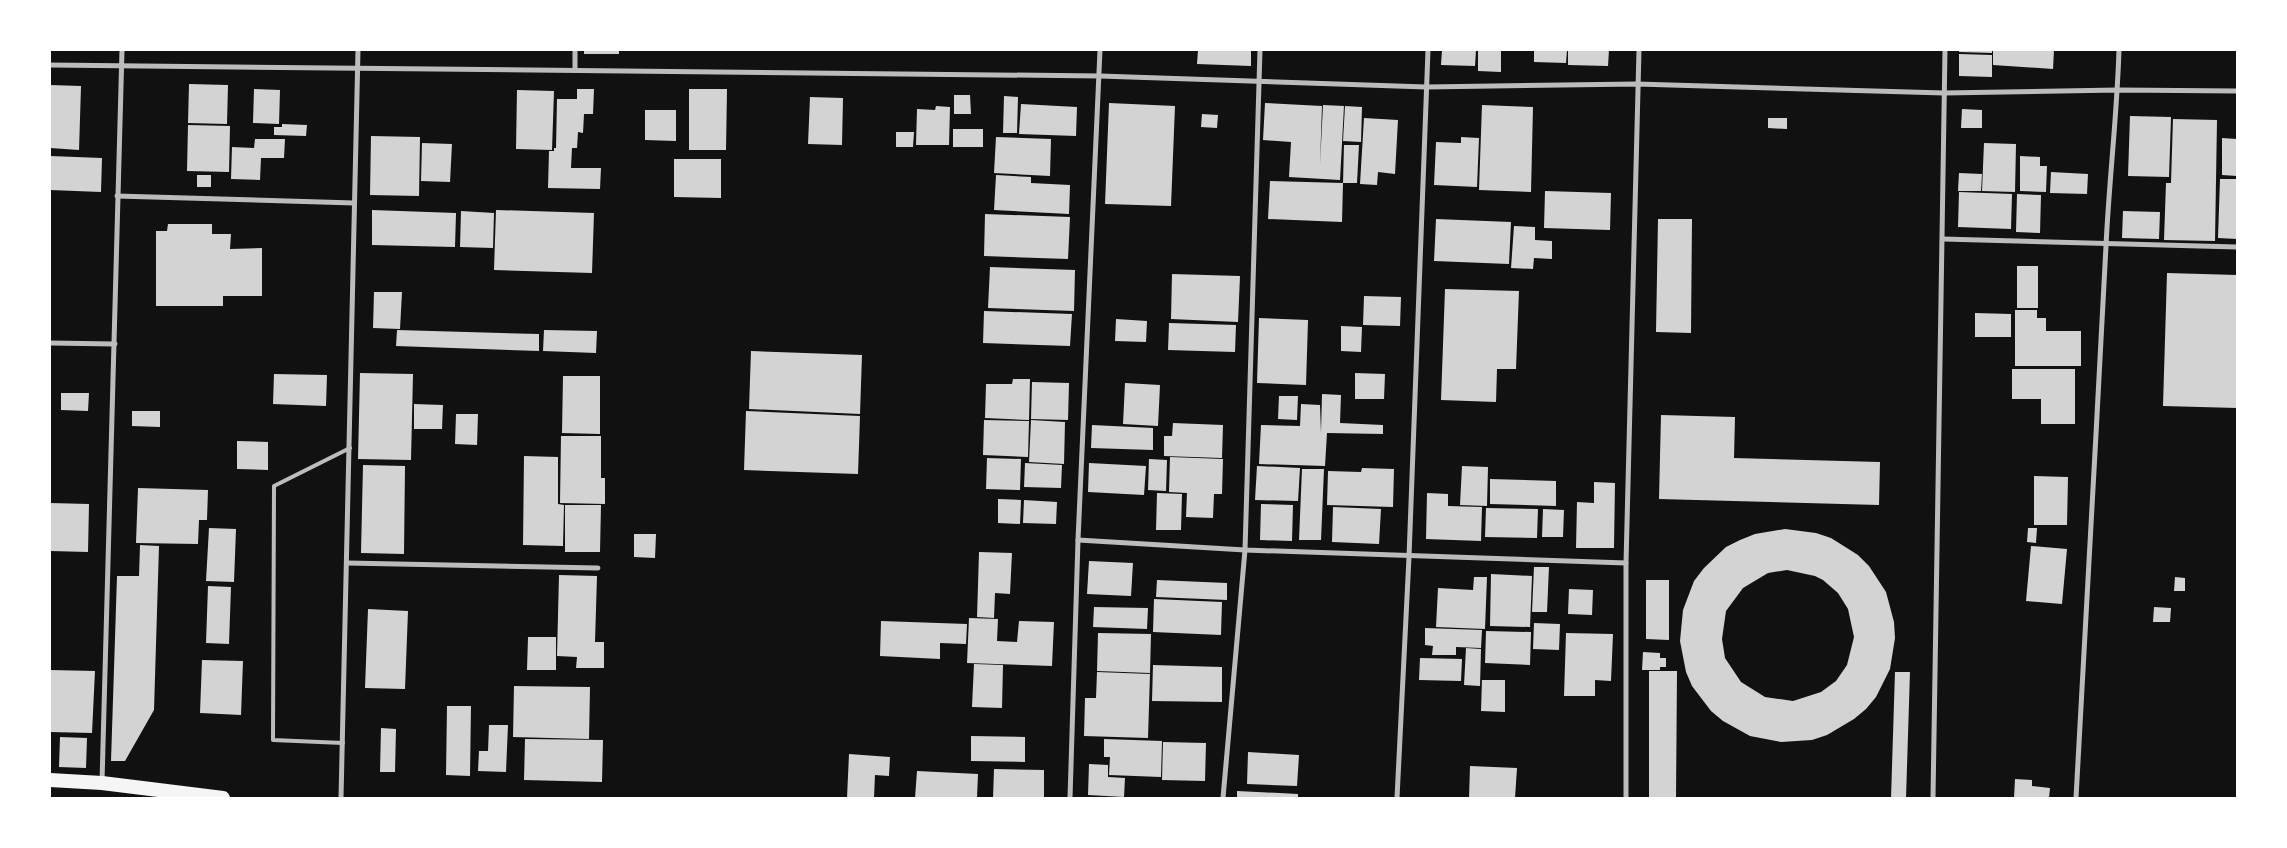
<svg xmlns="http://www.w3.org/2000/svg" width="2287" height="848" viewBox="0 0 2287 848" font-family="Raleway,sans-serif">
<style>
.building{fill:#d3d3d3;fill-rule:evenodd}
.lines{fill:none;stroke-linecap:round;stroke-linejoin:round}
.service{stroke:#bcbcbc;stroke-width:4}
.minor{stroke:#bcbcbc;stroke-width:5}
.trunk{stroke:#f5f5f5;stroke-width:14}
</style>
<rect width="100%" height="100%" fill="#111"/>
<!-- building -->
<g class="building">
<rect x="584" y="50" width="35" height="4"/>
<polygon points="1198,50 1251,50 1251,66 1197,64"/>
<polygon points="1442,50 1476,50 1475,66 1441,65"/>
<polygon points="1478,50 1501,50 1501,72 1478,71"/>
<polygon points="1534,50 1567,50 1566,63 1534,62"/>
<polygon points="1568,50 1609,50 1608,66 1568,65"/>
<polygon points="1959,50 1992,50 1992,53 1959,52"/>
<polygon points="1993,50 2054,50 2053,69 1993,65"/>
<polygon points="1959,54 1992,55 1992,77 1959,76"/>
<polygon points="189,84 228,85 227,124 188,123"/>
<polygon points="50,85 81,86 79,150 50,148"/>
<polygon points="254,89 280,90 279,124 253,123"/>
<polygon points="577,89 594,89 593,114 584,114 583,133 578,132 577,148 572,148 571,168 601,168 600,189 548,188 549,151 554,151 554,148 556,148 557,99 577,99"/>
<polygon points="689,89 727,89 726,150 689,150"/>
<polygon points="517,90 554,91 552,150 516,149"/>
<polygon points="954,95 970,95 971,114 954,114"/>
<polygon points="1004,96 1018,97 1017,133 1003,133"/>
<polygon points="810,97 843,98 842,145 808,144"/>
<polygon points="1109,103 1175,106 1171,206 1105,204"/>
<polygon points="1265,103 1322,106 1320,165 1323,105 1344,106 1340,180 1289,177 1291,142 1263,140"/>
<polygon points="1021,104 1077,107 1076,136 1019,134"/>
<polygon points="1482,105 1533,107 1531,192 1479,190"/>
<polygon points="936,106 950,107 949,145 916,145 917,109 935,110"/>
<polygon points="1345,106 1362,107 1361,142 1343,141"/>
<polygon points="1962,109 1982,110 1982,128 1961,128"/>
<polygon points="645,110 676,110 676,141 645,140"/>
<polygon points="1202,114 1218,115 1217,128 1201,127"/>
<polygon points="2130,116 2171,117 2169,177 2128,176"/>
<polygon points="1364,118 1398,120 1395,174 1378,172 1377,185 1360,184"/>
<polygon points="1768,118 1787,118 1787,129 1768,128"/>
<polygon points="2173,119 2217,120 2215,241 2164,240 2166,183 2171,183"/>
<polygon points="282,124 307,125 306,136 274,135 274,127 282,127"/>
<polygon points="188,125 230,126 229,172 187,171"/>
<rect x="953" y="129" width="30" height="18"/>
<polygon points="896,132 914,132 913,147 896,147"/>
<polygon points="371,136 420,137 419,196 370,195"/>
<polygon points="996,137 1051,139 1050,176 994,173"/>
<polygon points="1461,137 1479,138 1477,187 1434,185 1436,142 1461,143"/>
<polygon points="2222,138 2237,139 2237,176 2222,175"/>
<polygon points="255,139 285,139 284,158 261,158 260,180 231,179 232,147 254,148"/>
<polygon points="422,143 452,144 450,182 421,181"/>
<polygon points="1984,143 2016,144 2015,192 1982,191"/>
<polygon points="1344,145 1359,145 1357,183 1343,183"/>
<polygon points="50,156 102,158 101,192 50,190"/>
<polygon points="2020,156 2040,157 2040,166 2047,166 2046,192 2020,191"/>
<polygon points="674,159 721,159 721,198 674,197"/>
<polygon points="2051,172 2088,174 2087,194 2050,193"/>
<polygon points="1959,173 1982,174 1981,191 1958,191"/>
<rect x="197" y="175" width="14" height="12"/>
<polygon points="996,175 1031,177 1031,183 1070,185 1069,214 994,210"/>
<polygon points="2220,179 2237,179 2237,239 2218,238"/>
<polygon points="1270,181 1343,183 1342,222 1268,219"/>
<polygon points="1545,191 1611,193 1610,230 1544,228"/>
<polygon points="1959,192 2012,194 2011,229 1958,227"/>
<polygon points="2017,194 2041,195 2040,233 2016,232"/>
<polygon points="372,210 456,213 455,247 372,245"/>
<polygon points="496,210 594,213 592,273 494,270"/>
<polygon points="461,211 494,213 493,248 460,247"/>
<polygon points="2123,211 2160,212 2159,239 2122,238"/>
<polygon points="985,214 1070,217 1068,259 984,256"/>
<polygon points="1436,219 1511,222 1509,264 1434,261"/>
<polygon points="1658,219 1692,219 1691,333 1656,332"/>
<polygon points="168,224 212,224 212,234 231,234 230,249 262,248 262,296 223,296 223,306 156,306 156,231 167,231"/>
<polygon points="1514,226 1535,227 1535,240 1552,241 1552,259 1534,258 1533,269 1511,268"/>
<rect x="2017" y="266" width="21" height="42"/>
<polygon points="990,267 1075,270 1074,311 988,308"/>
<polygon points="2167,273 2237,275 2237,408 2163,406"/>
<polygon points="1172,274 1240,276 1238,322 1171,319"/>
<polygon points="1445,289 1519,291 1516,369 1497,369 1496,402 1441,400"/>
<polygon points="374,292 402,292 400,329 373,328"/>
<polygon points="1364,296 1401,297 1400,326 1363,325"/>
<polygon points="2015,310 2037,310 2037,318 2046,318 2046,331 2081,331 2081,366 2015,366"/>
<polygon points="984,311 1072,314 1070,346 983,343"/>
<polygon points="1975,313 2011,314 2011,337 1975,337"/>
<polygon points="1259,318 1308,320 1306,385 1257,383"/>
<polygon points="1116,319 1147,321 1146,342 1115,341"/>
<polygon points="1169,323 1236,325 1235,352 1168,350"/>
<polygon points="1341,326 1362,327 1361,352 1341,351"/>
<polygon points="397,330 539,334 539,351 396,346"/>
<polygon points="544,330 597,331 596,353 543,351"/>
<polygon points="751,351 862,355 860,414 749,409"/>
<polygon points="2012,369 2075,369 2075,424 2041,424 2041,399 2012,399"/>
<polygon points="360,373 413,374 411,460 358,459"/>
<polygon points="1355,373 1385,374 1384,399 1355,399"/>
<polygon points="274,374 327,375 326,406 273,404"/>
<polygon points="563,376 600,376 600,434 562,433"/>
<polygon points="1013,379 1030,379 1029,420 985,418 986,384 1012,384"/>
<polygon points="1032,382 1069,383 1068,420 1031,419"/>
<polygon points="1125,383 1160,385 1158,426 1123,424"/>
<polygon points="61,393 89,393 88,411 61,410"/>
<polygon points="1322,394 1341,395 1340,423 1383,425 1383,434 1327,433 1325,466 1259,464 1261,425 1300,426 1301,404 1320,405 1321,433"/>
<polygon points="1279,396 1298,396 1297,420 1278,419"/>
<polygon points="414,404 443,405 442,429 414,429"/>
<polygon points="132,411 160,411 160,427 132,426"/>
<polygon points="746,411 860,416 858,474 744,470"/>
<polygon points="456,414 478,414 477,445 455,444"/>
<polygon points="1661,415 1735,417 1734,458 1880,462 1879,505 1659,499"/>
<polygon points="984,420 1029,421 1028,457 983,455"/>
<polygon points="1031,420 1065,422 1064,464 1029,462"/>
<polygon points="1173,423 1223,425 1222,458 1164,456 1164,436 1172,436"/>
<polygon points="1092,425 1153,428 1153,450 1091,448"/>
<polygon points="561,436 601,436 601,478 605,478 605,504 560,503"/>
<polygon points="237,441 268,442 268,470 237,469"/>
<polygon points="524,456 558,457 558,504 564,505 563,546 523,545"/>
<polygon points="1170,457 1223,459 1222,494 1214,494 1213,518 1186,517 1187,493 1169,492"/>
<polygon points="987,458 1021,459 1020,490 986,489"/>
<polygon points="1149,459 1167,460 1166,491 1148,490"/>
<polygon points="1025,463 1062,465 1061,488 1024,487"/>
<polygon points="1089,463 1146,466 1144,495 1088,492"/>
<polygon points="363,465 405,466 404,554 361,553"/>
<polygon points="1257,466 1300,468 1298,501 1255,500"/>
<polygon points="1462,466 1488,467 1487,506 1460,505"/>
<polygon points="1362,468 1394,469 1393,507 1327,505 1328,471 1361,472"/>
<polygon points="1302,469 1324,469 1321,540 1299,540"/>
<polygon points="2034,476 2068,477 2067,525 2034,525"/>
<polygon points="1490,479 1556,481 1556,506 1490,504"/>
<polygon points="1594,482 1615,483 1614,548 1576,548 1577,502 1594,503"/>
<polygon points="138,488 208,490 207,520 199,520 198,544 136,543"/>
<polygon points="1157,493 1182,494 1181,530 1156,530"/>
<polygon points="1427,493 1448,494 1448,506 1482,507 1481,541 1426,539"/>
<polygon points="998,499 1021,500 1020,524 998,523"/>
<polygon points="1024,500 1057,502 1056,524 1023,523"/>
<polygon points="50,503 89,504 88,552 50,551"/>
<polygon points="1261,504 1293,505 1292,541 1260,540"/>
<polygon points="565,505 601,505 600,552 565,552"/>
<polygon points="1333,507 1381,509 1379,544 1332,542"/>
<polygon points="1486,508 1538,509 1537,538 1485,537"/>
<polygon points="1543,509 1564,510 1563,537 1542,537"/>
<polygon points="209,528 236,529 234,582 206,581"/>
<polygon points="2028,528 2037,528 2036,543 2027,542"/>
<path d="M1785,529L1816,533L1831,538L1858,555L1869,566L1886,592L1894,622L1895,638L1890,669L1876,697L1866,709L1854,719L1827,735L1812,740L1781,742L1750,736L1723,721L1711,711L1692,686L1686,672L1680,641L1683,610L1694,581L1704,568L1726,547L1740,540L1755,534ZM1787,570L1815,576L1823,580L1838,593L1848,609L1854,637L1847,665L1836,681L1821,692L1793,701L1765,697L1741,682L1725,658L1722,639L1726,611L1743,588L1768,573Z"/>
<polygon points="634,534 656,534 655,558 634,557"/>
<polygon points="140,545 159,546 154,710 125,761 111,761 117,576 139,576"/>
<polygon points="2031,546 2067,549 2062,604 2026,601"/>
<polygon points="979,552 1012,553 1010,594 995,593 994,618 977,617"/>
<polygon points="1089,561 1133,563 1131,596 1087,594"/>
<polygon points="1534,567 1549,567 1547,612 1532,612"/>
<polygon points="1491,574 1532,576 1530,627 1490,626"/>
<polygon points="559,575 597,576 595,642 604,642 604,668 576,668 577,657 557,656"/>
<polygon points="1474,577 1487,577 1485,629 1436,627 1438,588 1473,590"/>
<polygon points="2175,577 2185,578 2185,591 2174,591"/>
<polygon points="1157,580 1227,583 1227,600 1156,597"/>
<polygon points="1646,580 1669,580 1669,640 1646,639"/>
<polygon points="208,586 231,587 229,644 206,643"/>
<polygon points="1569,589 1593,590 1592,615 1568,614"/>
<polygon points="1154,599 1222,602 1221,635 1153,632"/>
<polygon points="1094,607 1148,608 1147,629 1093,627"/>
<polygon points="2154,607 2171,608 2170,622 2153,622"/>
<polygon points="368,609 408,611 405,689 365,688"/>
<polygon points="969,618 998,619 997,641 1017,642 1019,621 1054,622 1052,666 967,663"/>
<polygon points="881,621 967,624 966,644 940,643 940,659 880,656"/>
<polygon points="1534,623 1560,624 1559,650 1533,649"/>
<polygon points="1425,628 1482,630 1481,648 1456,647 1456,655 1432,655 1433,646 1425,645"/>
<polygon points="1486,631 1531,632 1530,665 1485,663"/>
<polygon points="1098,633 1151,634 1150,673 1097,671"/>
<polygon points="1566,633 1613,634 1611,681 1595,680 1595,696 1564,696"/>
<polygon points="528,637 556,637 556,670 527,670"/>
<polygon points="1466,648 1481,649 1480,686 1464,685"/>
<polygon points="1643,652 1660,653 1660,658 1666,658 1666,667 1660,667 1660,670 1642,670"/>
<polygon points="1420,658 1462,659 1461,681 1419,680"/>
<polygon points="202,660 243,661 241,715 200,713"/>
<polygon points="974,664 1003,665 1002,708 972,707"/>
<polygon points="1153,665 1222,667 1222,702 1152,701"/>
<polygon points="50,670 95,671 92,733 50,732"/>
<polygon points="1649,671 1677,671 1676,798 1649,798"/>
<polygon points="1097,672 1150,674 1148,738 1084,736 1085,698 1096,698"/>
<polygon points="1895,672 1910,672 1906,798 1891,798"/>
<polygon points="1482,680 1505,680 1505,712 1481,711"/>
<polygon points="514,686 590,687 589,739 513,737"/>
<polygon points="447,706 471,706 470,776 446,775"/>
<polygon points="489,725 508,725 506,772 478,771 479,751 488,751"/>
<polygon points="381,728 396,729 395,772 380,772"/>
<polygon points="971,736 1025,737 1025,762 971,761"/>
<polygon points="60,737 87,738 86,768 59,767"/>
<polygon points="525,739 603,740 602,782 524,780"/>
<polygon points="1104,739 1162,741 1161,777 1109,775 1110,757 1104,757"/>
<polygon points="1163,742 1206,743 1205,781 1162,780"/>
<polygon points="1248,752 1299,755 1297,786 1247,784"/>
<polygon points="849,754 890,757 889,776 875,775 874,798 847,798"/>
<polygon points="1089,764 1108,765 1108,777 1125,778 1124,797 1088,795"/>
<polygon points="1470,766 1517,768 1515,798 1469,798"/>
<polygon points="994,769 1044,770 1044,798 993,798"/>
<polygon points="917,771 978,774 977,798 915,798"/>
<polygon points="2015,779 2032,780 2032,786 2050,788 2049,798 2014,798"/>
<polygon points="1237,791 1298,794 1298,798 1237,798"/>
</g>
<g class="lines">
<!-- service -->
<polyline class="service" points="343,743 273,740 274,486 350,448"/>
<!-- minor -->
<g class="minor">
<polyline points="50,65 1100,76 1426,87 1637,84 1944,93 2118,90 2237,91"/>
<polyline points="575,69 575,50"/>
<polyline points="117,196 354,203"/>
<polyline points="1943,239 2237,247"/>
<polyline points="50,343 115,344"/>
<polyline points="1078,540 1245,550 1626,563"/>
<polyline points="347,563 598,568"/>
<polyline points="102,782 122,50"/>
<polyline points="341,798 358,50"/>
<polyline points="1070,798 1078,540 1100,50"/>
<polyline points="1223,798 1245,550 1260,50"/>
<polyline points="1397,798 1409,557 1428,50"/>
<polyline points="1626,798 1626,563 1639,50"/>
<polyline points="1933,798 1945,50"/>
<path d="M2076,798C2087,614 2096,430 2106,246C2109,181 2117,116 2119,50"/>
</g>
<!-- trunk -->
<polyline class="trunk" points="50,780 102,783 223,798"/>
</g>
<!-- border -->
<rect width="2287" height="848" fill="none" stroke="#ffffff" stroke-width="102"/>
</svg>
